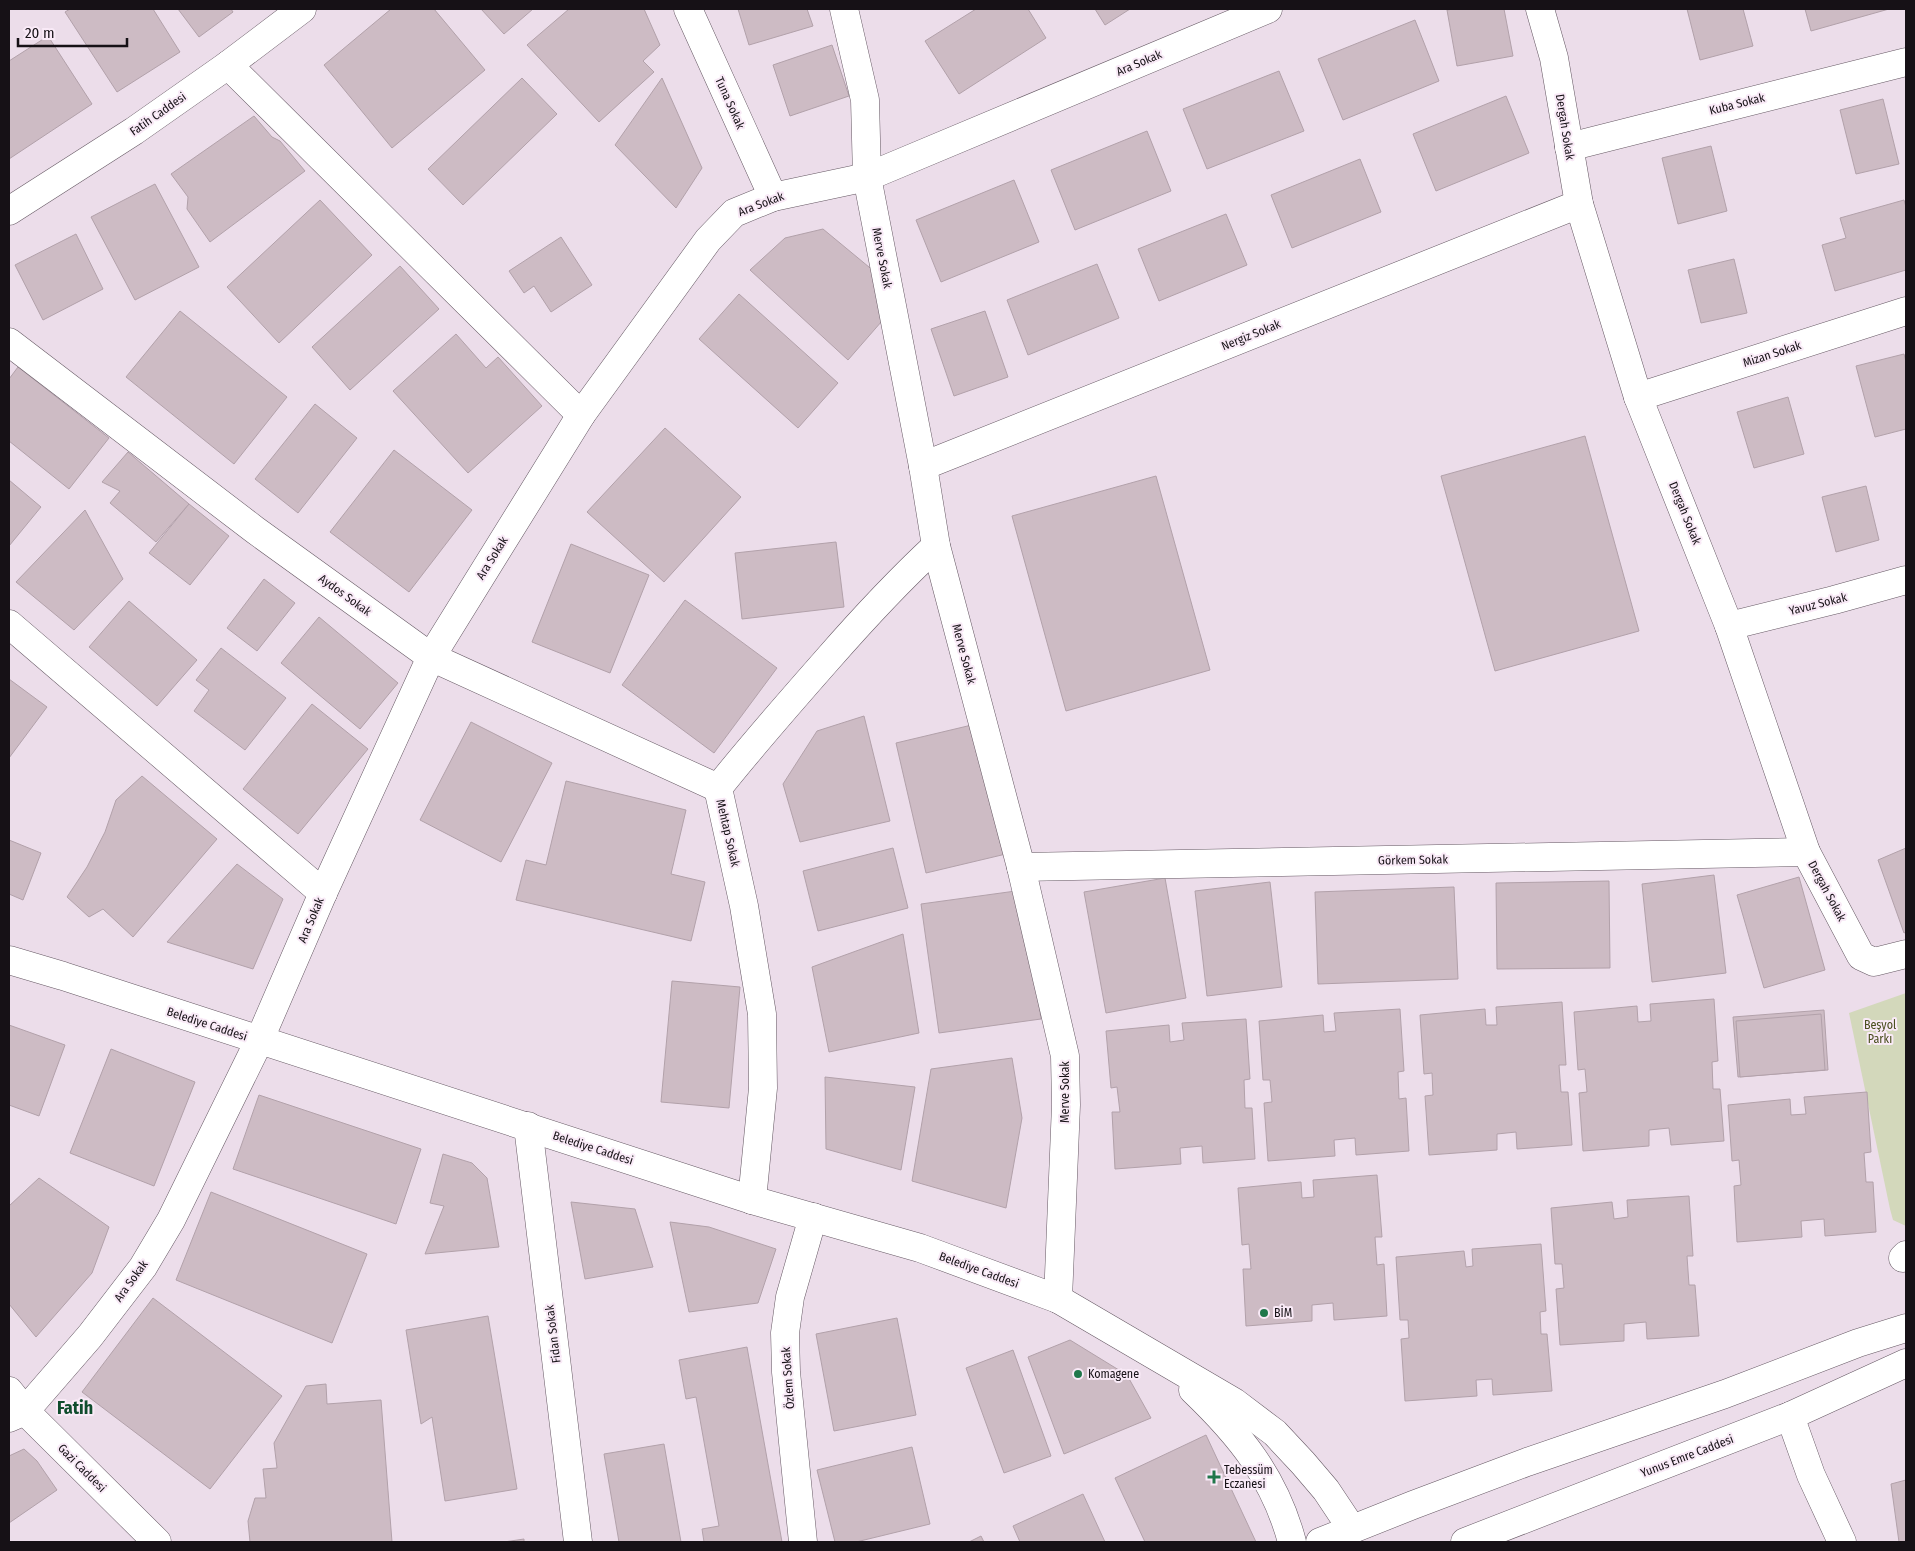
<svg xmlns="http://www.w3.org/2000/svg" width="1915" height="1551" viewBox="0 0 1915 1551" font-family="'Fira Sans Condensed',sans-serif">
<style>
.green{fill:#d3d8bb}
.building{fill:#cdbbc4;stroke:#b2a1aa}
.lines{fill:none;stroke-linecap:round;stroke-linejoin:round}
.minor-casing{stroke:#665964;stroke-width:29}
.major-casing{stroke:#665964;stroke-width:29}
.minor{stroke:#fff;stroke-width:28}
.major{stroke:#fff;stroke-width:28}
.poi-dot{fill:#20774b;stroke:#f9eaf7;stroke-width:2}
.labels{text-anchor:middle;stroke-width:4;stroke-linejoin:round;paint-order:stroke}
.street-label{font-size:12px;fill:#161116;stroke:#f9eaf7}
.park-label{font-size:12px;fill:#494e1d;stroke:#f9eaf7}
.poi-label{font-size:12px;fill:#161116;stroke:#f9eaf7;text-anchor:start}
.district-label{font-size:18px;font-weight:bold;fill:#0f4c2d;stroke:#f9eaf7}
</style>
<rect width="100%" height="100%" fill="#ecddea"/>
<!-- green -->
<polygon class="green" points="1906,993 1906,1226 1893,1220 1890,1209 1849,1013"/>
<!-- building -->
<g class="building">
<polygon points="70,9 153,9 180,52 117,92 65,12"/>
<polygon points="178,9 231,9 233,12 199,37"/>
<polygon points="391,9 434,9 485,70 392,148 324,65"/>
<polygon points="481,9 533,9 504,34"/>
<polygon points="569,9 644,9 660,45 643,61 654,72 599,122 527,45"/>
<polygon points="738,9 807,9 813,26 749,45"/>
<polygon points="976,9 1028,9 1046,38 959,94 925,41"/>
<polygon points="1095,9 1130,9 1105,25"/>
<polygon points="1453,9 1504,9 1513,56 1457,66 1447,10"/>
<polygon points="1687,9 1743,9 1753,46 1700,60"/>
<polygon points="1805,9 1889,9 1811,31"/>
<polygon points="1415,20 1439,81 1343,120 1318,59"/>
<polygon points="48,36 92,104 9,159 9,61"/>
<polygon points="832,45 849,96 790,116 773,65"/>
<polygon points="1279,71 1304,131 1207,169 1183,109"/>
<polygon points="522,78 557,114 463,205 428,169"/>
<polygon points="662,78 702,168 676,208 615,145"/>
<polygon points="1506,96 1529,153 1436,191 1413,134"/>
<polygon points="1883,99 1899,164 1856,174 1840,110"/>
<polygon points="254,116 272,137 280,141 305,171 210,242 187,209 188,197 171,174"/>
<polygon points="1147,131 1171,191 1075,230 1051,170"/>
<polygon points="1711,146 1727,211 1678,224 1662,158"/>
<polygon points="1360,159 1381,212 1292,248 1271,195"/>
<polygon points="1014,180 1039,242 941,282 916,220"/>
<polygon points="155,184 199,267 135,300 91,217"/>
<polygon points="320,200 372,255 279,343 227,287"/>
<polygon points="1904,200 1906,207 1906,270 1835,291 1822,245 1846,238 1840,218"/>
<polygon points="1226,214 1247,265 1159,301 1138,249"/>
<polygon points="823,229 875,272 882,321 848,360 750,270 785,238"/>
<polygon points="76,234 103,289 43,320 15,265"/>
<polygon points="561,237 592,285 551,312 534,286 524,293 509,271"/>
<polygon points="1734,259 1747,313 1701,323 1688,270"/>
<polygon points="1097,264 1119,318 1028,355 1007,300"/>
<polygon points="400,266 439,309 350,390 312,347"/>
<polygon points="739,294 838,383 798,428 699,339"/>
<polygon points="180,311 287,397 234,464 126,377"/>
<polygon points="985,311 1008,377 954,396 931,329"/>
<polygon points="456,334 486,368 498,357 542,406 468,473 393,391"/>
<polygon points="1904,354 1906,362 1906,429 1875,437 1856,366"/>
<polygon points="18,367 109,438 69,489 9,441 9,379"/>
<polygon points="1788,397 1804,454 1754,468 1737,412"/>
<polygon points="315,404 357,438 298,513 255,479"/>
<polygon points="665,428 741,497 664,582 587,512"/>
<polygon points="1585,436 1639,631 1495,671 1441,476"/>
<polygon points="394,450 472,510 409,592 330,532"/>
<polygon points="128,452 189,504 156,542 110,503 120,491 102,482"/>
<polygon points="1156,476 1210,670 1066,711 1012,516"/>
<polygon points="9,480 41,507 9,546"/>
<polygon points="1866,486 1879,540 1836,552 1822,497"/>
<polygon points="189,504 229,536 190,585 149,553"/>
<polygon points="85,510 123,579 74,630 16,582"/>
<polygon points="836,542 844,607 742,619 735,553"/>
<polygon points="571,544 649,575 610,673 532,642"/>
<polygon points="264,579 295,603 257,651 227,628"/>
<polygon points="685,600 777,668 714,753 622,685"/>
<polygon points="129,601 197,660 157,706 89,647"/>
<polygon points="319,617 398,683 360,729 281,663"/>
<polygon points="221,648 286,698 245,750 194,711 209,690 196,680"/>
<polygon points="9,679 47,707 9,758"/>
<polygon points="312,704 368,749 298,834 243,789"/>
<polygon points="864,716 890,821 800,842 783,784 817,731"/>
<polygon points="471,722 552,763 501,862 420,820"/>
<polygon points="976,724 1006,854 926,873 896,743"/>
<polygon points="142,776 217,839 133,937 103,909 89,917 67,897 87,867 105,832 116,800"/>
<polygon points="566,781 686,810 671,874 705,882 691,941 516,900 526,860 546,865"/>
<polygon points="9,840 41,853 23,900 9,894"/>
<polygon points="893,848 908,908 818,931 803,871"/>
<polygon points="1906,848 1906,932 1904,933 1878,860"/>
<polygon points="237,864 283,899 253,969 167,942"/>
<polygon points="1714,875 1726,973 1652,982 1642,884"/>
<polygon points="1799,877 1825,970 1764,988 1737,895"/>
<polygon points="1165,878 1186,998 1106,1013 1084,892"/>
<polygon points="1609,881 1610,968 1497,969 1496,883"/>
<polygon points="1270,882 1282,987 1207,996 1195,891"/>
<polygon points="1454,887 1458,979 1318,984 1315,892"/>
<polygon points="1023,890 1041,1019 939,1033 921,904"/>
<polygon points="903,934 919,1033 829,1052 812,967"/>
<polygon points="672,981 740,987 729,1108 661,1102"/>
<polygon points="1714,999 1718,1061 1712,1062 1713,1089 1720,1089 1724,1141 1671,1145 1669,1128 1649,1130 1649,1146 1583,1151 1579,1093 1587,1092 1585,1069 1578,1070 1574,1012 1637,1006 1638,1022 1651,1021 1650,1004"/>
<polygon points="1562,1002 1566,1065 1559,1065 1561,1092 1568,1092 1572,1145 1517,1149 1516,1132 1497,1134 1497,1150 1429,1155 1425,1096 1433,1095 1432,1073 1424,1074 1420,1015 1485,1009 1486,1025 1497,1025 1496,1007"/>
<polygon points="1400,1009 1404,1071 1398,1072 1399,1099 1406,1098 1409,1151 1356,1155 1355,1138 1334,1140 1335,1156 1268,1161 1264,1103 1272,1102 1270,1080 1263,1080 1259,1021 1323,1015 1324,1032 1336,1031 1334,1013"/>
<polygon points="1824,1010 1828,1070 1738,1077 1733,1017"/>
<polygon points="1821,1014 1825,1070 1740,1077 1736,1021"/>
<polygon points="1246,1019 1250,1079 1244,1080 1245,1108 1252,1108 1255,1159 1203,1163 1202,1146 1180,1148 1181,1164 1115,1169 1112,1112 1120,1112 1117,1087 1111,1088 1106,1031 1169,1025 1170,1042 1184,1040 1182,1023"/>
<polygon points="9,1025 65,1045 39,1116 9,1105"/>
<polygon points="111,1049 195,1082 154,1186 70,1153"/>
<polygon points="1012,1058 1022,1118 1006,1208 912,1181 931,1069"/>
<polygon points="825,1077 915,1087 901,1170 826,1149"/>
<polygon points="1867,1092 1871,1152 1864,1153 1866,1182 1873,1182 1876,1232 1825,1236 1824,1219 1801,1221 1802,1237 1737,1242 1734,1186 1741,1185 1739,1160 1732,1161 1728,1105 1790,1099 1791,1115 1806,1114 1804,1097"/>
<polygon points="259,1095 421,1149 396,1224 233,1169"/>
<polygon points="443,1154 472,1163 487,1178 499,1247 425,1254 444,1206 430,1203"/>
<polygon points="1377,1175 1382,1237 1375,1237 1377,1265 1384,1264 1387,1316 1334,1320 1333,1303 1312,1305 1312,1321 1246,1326 1243,1269 1251,1269 1249,1244 1242,1245 1238,1188 1301,1182 1302,1198 1314,1197 1313,1180"/>
<polygon points="39,1178 109,1227 92,1273 36,1337 9,1304 9,1206"/>
<polygon points="211,1192 367,1254 332,1343 176,1280"/>
<polygon points="1689,1196 1693,1256 1687,1256 1689,1285 1695,1285 1699,1336 1647,1339 1646,1322 1624,1324 1624,1341 1560,1345 1556,1289 1564,1288 1562,1264 1555,1264 1551,1208 1612,1202 1614,1219 1628,1217 1627,1200"/>
<polygon points="571,1202 635,1209 653,1267 585,1279"/>
<polygon points="670,1222 709,1227 776,1249 758,1303 689,1312"/>
<polygon points="1541,1244 1546,1311 1540,1312 1541,1334 1547,1334 1552,1391 1493,1395 1492,1379 1476,1380 1477,1396 1405,1401 1401,1339 1409,1338 1408,1320 1400,1320 1396,1257 1464,1251 1466,1267 1473,1266 1472,1249"/>
<polygon points="153,1298 282,1396 210,1489 82,1392"/>
<polygon points="488,1316 517,1489 445,1501 432,1417 421,1424 406,1330"/>
<polygon points="897,1318 916,1415 834,1431 816,1334"/>
<polygon points="1070,1340 1127,1375 1151,1418 1064,1454 1028,1357"/>
<polygon points="747,1347 782,1542 704,1542 702,1529 719,1526 696,1397 686,1399 679,1360"/>
<polygon points="1013,1350 1051,1456 1004,1473 966,1368"/>
<polygon points="326,1384 327,1404 381,1400 392,1542 250,1542 248,1521 255,1498 266,1498 263,1469 277,1468 274,1443 306,1386"/>
<polygon points="1206,1435 1256,1542 1145,1542 1115,1478"/>
<polygon points="664,1444 681,1542 619,1542 604,1454"/>
<polygon points="912,1447 930,1524 856,1542 835,1542 817,1470"/>
<polygon points="24,1449 37,1461 57,1490 9,1523 9,1456"/>
<polygon points="1906,1480 1906,1542 1899,1542 1891,1484"/>
<polygon points="1083,1494 1105,1542 1020,1542 1013,1526"/>
<polygon points="981,1536 984,1542 969,1542"/>
<polygon points="524,1539 524,1542 504,1542"/>
</g>
<g class="lines">
<!-- minor casing -->
<g class="minor-casing">
<g id="minor">
<polyline points="688,9 773,197"/>
<polyline points="844,9 865,100 867,177 923,466 936,546 1021,867 1065,1056 1066,1105 1058,1299"/>
<polyline points="1540,9 1554,58 1579,204 1638,397 1729,626 1806,852 1861,956 1874,962 1906,954"/>
<polyline points="228,65 581,415"/>
<polyline points="1569,147 1906,62"/>
<polyline points="9,211 134,131 228,65 302,9"/>
<polyline points="9,342 255,530 431,657 718,788"/>
<polyline points="1638,397 1906,311"/>
<polyline points="923,466 1579,204"/>
<polyline points="9,624 323,893"/>
<polyline points="1729,626 1834,600 1906,580"/>
<polyline points="1021,867 1806,852"/>
<polyline points="9,960 63,976 752,1200 920,1248 1058,1299 1234,1402 1275,1433 1303,1463 1326,1490 1352,1529"/>
<polyline points="528,1126 578,1542"/>
<path d="M752,1200L763,1088L762,1014L744,906L718,788C753,744 790,702 827,660C862,620 897,582 936,546"/>
<polyline points="1903,1258 1906,1255"/>
<path d="M1193,1390C1240,1435 1275,1478 1292,1542"/>
<polyline points="9,1391 25,1411 157,1542"/>
<polyline points="1790,1416 1811,1475 1842,1542"/>
<polyline points="9,1418 25,1411 90,1336 143,1267 171,1220 259,1041 323,893 431,657 581,415 708,240 734,213 773,197 867,177 1268,9"/>
<polyline points="803,1542 786,1372 785,1333 790,1297 813,1217"/>
</g>
</g>
<!-- major casing -->
<g class="major-casing">
<g id="major">
<polyline points="1320,1542 1413,1505 1527,1462 1725,1394 1858,1343 1906,1328"/>
<polyline points="1465,1542 1790,1416 1906,1363"/>
</g>
</g>
<!-- minor -->
<use href="#minor" class="minor"/>
<!-- major -->
<use href="#major" class="major"/>
</g>
<!-- markers -->
<g class="poi-dot">
<circle cx="1264" cy="1313" r="5"/>
<circle cx="1078" cy="1374" r="5"/>
<path d="M1211.5 1469.5h5v5h5v5h-5v5h-5v-5h-5v-5h5z"/>
</g>
<g class="labels">
<!-- street labels -->
<g class="street-label">
<text transform="translate(1139 63) rotate(-23)" y="4">Ara Sokak</text>
<text transform="translate(730 103) rotate(66)" y="4">Tuna Sokak</text>
<text transform="translate(1737 104) rotate(-14)" y="4">Kuba Sokak</text>
<text transform="translate(158 114) rotate(-35)" y="4">Fatih Caddesi</text>
<text transform="translate(1565 127) rotate(81)" y="4">Dergah Sokak</text>
<text transform="translate(761 204) rotate(-21)" y="4">Ara Sokak</text>
<text transform="translate(882 258) rotate(79)" y="4">Merve Sokak</text>
<text transform="translate(1251 335) rotate(-22)" y="4">Nergiz Sokak</text>
<text transform="translate(1772 354) rotate(-18)" y="4">Mizan Sokak</text>
<text transform="translate(1685 513) rotate(68)" y="4">Dergah Sokak</text>
<text transform="translate(492 558) rotate(-58)" y="4">Ara Sokak</text>
<text transform="translate(345 595) rotate(36)" y="4">Aydos Sokak</text>
<text transform="translate(1818 604) rotate(-14)" y="4">Yavuz Sokak</text>
<text transform="translate(964 654) rotate(75)" y="4">Merve Sokak</text>
<text transform="translate(728 833) rotate(77)" y="4">Mehtap Sokak</text>
<text transform="translate(1413 860) rotate(-1)" y="4">Görkem Sokak</text>
<text transform="translate(1827 891) rotate(62)" y="4">Dergah Sokak</text>
<text transform="translate(311 920) rotate(-67)" y="4">Ara Sokak</text>
<text transform="translate(207 1024) rotate(18)" y="4">Belediye Caddesi</text>
<text transform="translate(1065 1092) rotate(-90)" y="4">Merve Sokak</text>
<text transform="translate(593 1148) rotate(18)" y="4">Belediye Caddesi</text>
<text transform="translate(979 1270) rotate(20)" y="4">Belediye Caddesi</text>
<text transform="translate(131 1281) rotate(-54)" y="4">Ara Sokak</text>
<text transform="translate(553 1334) rotate(-97)" y="4">Fidan Sokak</text>
<text transform="translate(788 1378) rotate(-94)" y="4">Özlem Sokak</text>
<text transform="translate(1687 1456) rotate(-21)" y="4">Yunus Emre Caddesi</text>
<text transform="translate(82 1468) rotate(45)" y="4">Gazi Caddesi</text>
</g>
<!-- park labels -->
<g class="park-label">
<text x="1880" y="1029">Beşyol<tspan x="1880" dy="14">Parkı</tspan></text>
</g>
<!-- poi labels -->
<g class="poi-label">
<text x="1274" y="1317">BİM</text>
<text x="1088" y="1378">Komagene</text>
<text x="1224" y="1474">Tebessüm<tspan x="1224" dy="14">Eczanesi</tspan></text>
</g>
<!-- district labels -->
<g class="district-label">
<text x="75" y="1414">Fatih</text>
</g>
</g>
<!-- border -->
<rect width="1915" height="1551" fill="none" stroke="#161116" stroke-width="20"/>
<!-- scale -->
<path d="M18 38v8h109v-8" fill="none" stroke="#161116" stroke-width="2.5"/>
<text x="25" y="38" font-size="15" fill="#161116" stroke="#f9eaf7" stroke-width="4" paint-order="stroke">20 m</text>
</svg>
